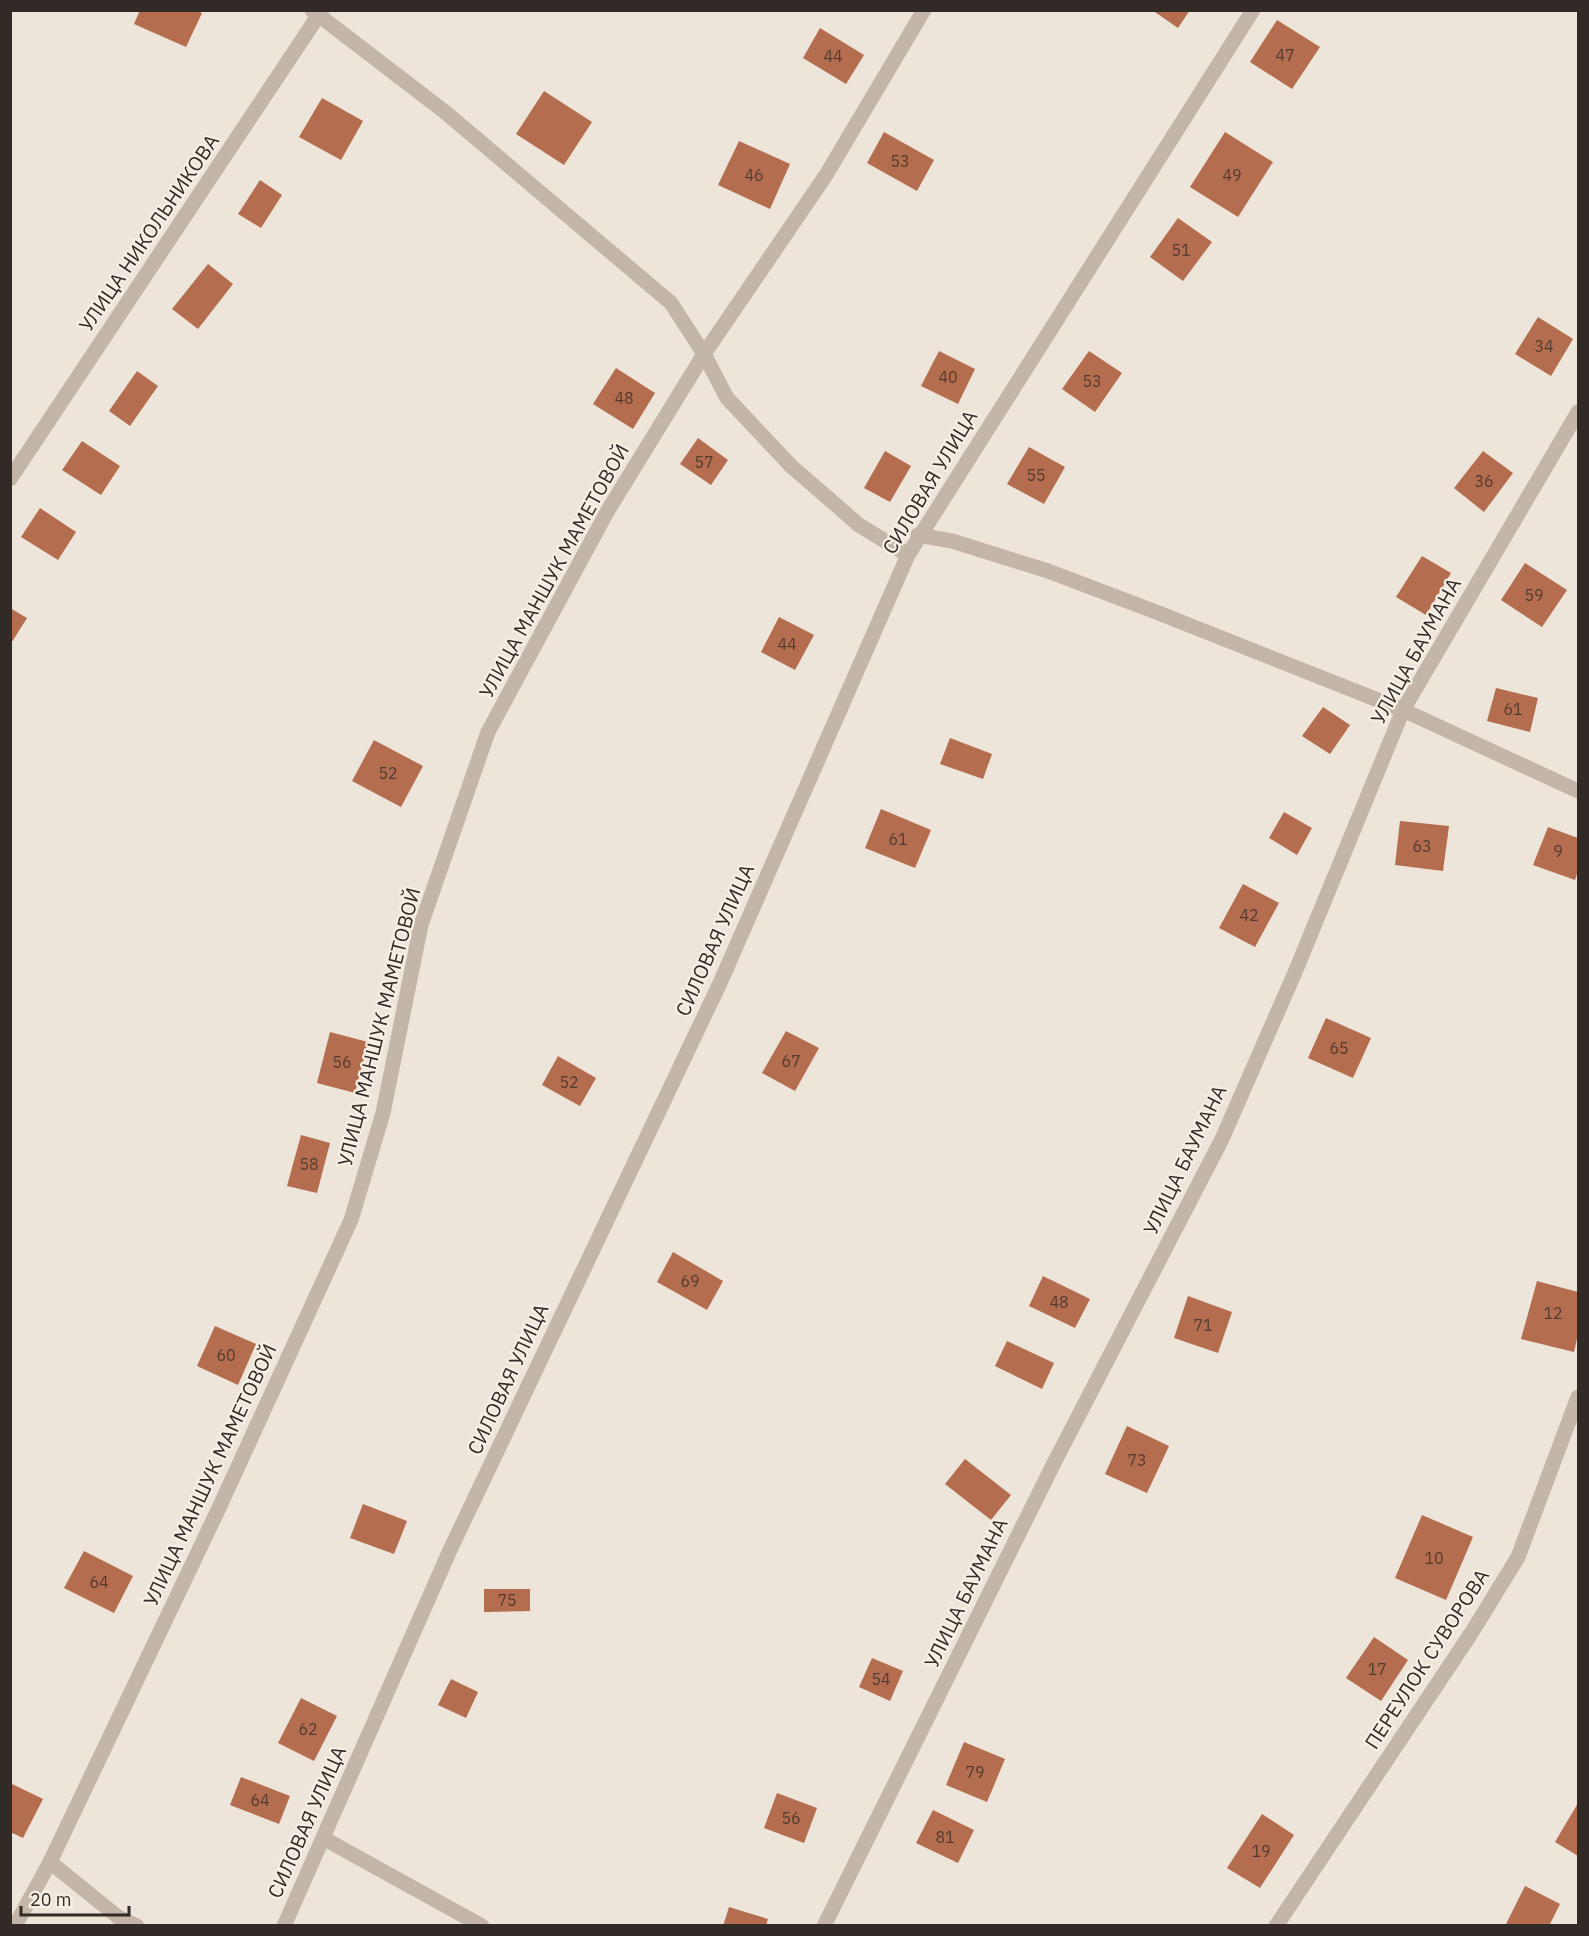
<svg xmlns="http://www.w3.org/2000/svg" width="1589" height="1936" viewBox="0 0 1589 1936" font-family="'IBM Plex Sans',sans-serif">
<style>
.building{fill:#b56d4f}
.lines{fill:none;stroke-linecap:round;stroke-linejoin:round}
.minor{stroke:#c3b5a7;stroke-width:15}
.labels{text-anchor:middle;stroke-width:4.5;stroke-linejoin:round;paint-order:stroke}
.number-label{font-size:16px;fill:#523b30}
.street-label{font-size:20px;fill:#312a26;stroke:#f6efe4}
</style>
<rect width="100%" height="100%" fill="#ede5d9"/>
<!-- building -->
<g class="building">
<polygon points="140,10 196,10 202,13 186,47 134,24"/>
<polygon points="1152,10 1190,10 1178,28"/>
<polygon points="1277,20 1320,47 1292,89 1250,62"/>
<polygon points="820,28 864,55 846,84 803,58"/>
<polygon points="544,91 592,122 564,165 516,134"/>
<polygon points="322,98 363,121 341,160 299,137"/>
<polygon points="884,132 934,160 917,191 867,163"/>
<polygon points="1225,132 1273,162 1238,217 1190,187"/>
<polygon points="739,141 790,164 770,209 718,185"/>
<polygon points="260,180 282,195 261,228 238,214"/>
<polygon points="1178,218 1212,242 1183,281 1150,257"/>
<polygon points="208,264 233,284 198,329 172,309"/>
<polygon points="1538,317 1573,339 1551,376 1515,354"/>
<polygon points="939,351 975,369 958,404 921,386"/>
<polygon points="1089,351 1122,373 1095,412 1062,389"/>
<polygon points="616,368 655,393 633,429 593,404"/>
<polygon points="137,371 158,386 130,426 109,411"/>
<polygon points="698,438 728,460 711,485 680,464"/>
<polygon points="82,441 120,466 101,495 62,470"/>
<polygon points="1029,447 1065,467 1044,504 1007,484"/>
<polygon points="885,451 911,466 890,502 864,488"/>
<polygon points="1483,451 1513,473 1484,512 1454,488"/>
<polygon points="40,508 76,532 58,560 21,537"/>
<polygon points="1422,556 1451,573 1426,615 1396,597"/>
<polygon points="1525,563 1567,590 1542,627 1501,600"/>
<polygon points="10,608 27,618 10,645"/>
<polygon points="779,617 814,635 795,670 761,652"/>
<polygon points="1496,688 1538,698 1530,732 1487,721"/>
<polygon points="1323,707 1350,725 1330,754 1302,736"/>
<polygon points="950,738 992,754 983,779 940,764"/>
<polygon points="374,740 423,766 401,807 352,781"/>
<polygon points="881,809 931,830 915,868 865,848"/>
<polygon points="1284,812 1312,828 1297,855 1269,838"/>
<polygon points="1400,821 1449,826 1443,871 1395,865"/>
<polygon points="1548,827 1578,838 1578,871 1575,880 1533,865"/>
<polygon points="1243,884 1279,903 1255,947 1219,928"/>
<polygon points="1326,1018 1371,1038 1353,1078 1308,1058"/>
<polygon points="786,1031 819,1048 795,1091 762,1073"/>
<polygon points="330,1032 368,1042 355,1093 317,1083"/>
<polygon points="558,1056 596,1078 580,1106 542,1085"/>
<polygon points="301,1135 330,1143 317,1193 287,1186"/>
<polygon points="673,1252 723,1281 707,1310 657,1282"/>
<polygon points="1043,1276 1090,1299 1075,1328 1029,1306"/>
<polygon points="1537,1281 1578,1292 1578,1334 1574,1352 1521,1339"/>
<polygon points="1188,1296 1232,1312 1218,1353 1174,1338"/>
<polygon points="215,1326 256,1344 238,1385 197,1366"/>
<polygon points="1007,1341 1054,1363 1042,1389 995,1366"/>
<polygon points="1127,1426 1169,1446 1147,1493 1105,1474"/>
<polygon points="965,1459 1011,1495 991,1520 945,1484"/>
<polygon points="363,1504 407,1521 394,1554 350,1538"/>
<polygon points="1422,1515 1473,1537 1446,1600 1395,1578"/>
<polygon points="84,1551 133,1576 114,1613 64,1588"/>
<polygon points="484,1589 530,1589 530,1611 484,1612"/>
<polygon points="1374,1637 1408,1660 1381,1701 1346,1678"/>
<polygon points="872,1658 903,1671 890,1701 859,1687"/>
<polygon points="451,1679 478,1692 466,1718 438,1705"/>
<polygon points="301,1698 337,1716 314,1761 278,1743"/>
<polygon points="964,1742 1005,1759 987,1802 946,1785"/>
<polygon points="241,1777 290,1796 279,1824 230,1805"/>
<polygon points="10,1783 43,1799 23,1838 10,1832"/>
<polygon points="777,1793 817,1808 804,1843 764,1828"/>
<polygon points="1578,1803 1578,1856 1555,1842"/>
<polygon points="933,1810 974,1830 958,1863 916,1843"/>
<polygon points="1262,1814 1294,1835 1260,1888 1227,1868"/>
<polygon points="1525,1886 1560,1904 1549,1926 1505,1926"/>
<polygon points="729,1907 768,1919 766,1926 723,1926"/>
</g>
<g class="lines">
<!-- minor -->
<g class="minor">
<polyline points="312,10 445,112 671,303 704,354 727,398 791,466 859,525 908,555"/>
<polyline points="10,479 322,10"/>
<polyline points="918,535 952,541 1048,571 1156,612 1403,710 1578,791"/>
<polyline points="323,1838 482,1926"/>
<polyline points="50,1862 118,1917 137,1926"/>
<polyline points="15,1926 50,1862 219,1508 351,1220 383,1113 421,925 488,732 607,512 704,354 826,175 924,10"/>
<polyline points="284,1926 450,1550 720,983 908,555 1253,10"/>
<polyline points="824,1926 1054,1463 1222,1139 1296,970 1403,710 1578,412"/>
<polyline points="1276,1926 1472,1632 1518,1557 1578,1397"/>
</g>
</g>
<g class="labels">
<!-- number labels -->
<g class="number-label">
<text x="1285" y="61">47</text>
<text x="833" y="62">44</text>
<text x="900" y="167">53</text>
<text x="754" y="181">46</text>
<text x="1232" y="181">49</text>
<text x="1181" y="256">51</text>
<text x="1544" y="352">34</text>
<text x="948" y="383">40</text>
<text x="1092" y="387">53</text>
<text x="624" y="404">48</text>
<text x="704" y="468">57</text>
<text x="1036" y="481">55</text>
<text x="1484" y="487">36</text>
<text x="1534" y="601">59</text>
<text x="787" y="650">44</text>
<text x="1513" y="715">61</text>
<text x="388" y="779">52</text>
<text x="898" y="845">61</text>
<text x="1422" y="852">63</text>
<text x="1558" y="857">9</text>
<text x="1249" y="921">42</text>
<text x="1339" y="1054">65</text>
<text x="791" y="1067">67</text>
<text x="342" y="1068">56</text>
<text x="569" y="1088">52</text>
<text x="309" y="1170">58</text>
<text x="690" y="1287">69</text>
<text x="1059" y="1308">48</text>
<text x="1553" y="1319">12</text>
<text x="1203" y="1331">71</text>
<text x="226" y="1361">60</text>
<text x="1137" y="1466">73</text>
<text x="1434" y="1564">10</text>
<text x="99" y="1588">64</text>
<text x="507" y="1606">75</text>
<text x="1377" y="1675">17</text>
<text x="881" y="1685">54</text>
<text x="308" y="1735">62</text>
<text x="975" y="1778">79</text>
<text x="260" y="1806">64</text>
<text x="791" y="1824">56</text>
<text x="945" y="1843">81</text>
<text x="1261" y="1857">19</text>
</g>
<!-- street labels -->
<g class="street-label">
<text transform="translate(149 233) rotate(-56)" y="7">УЛИЦА НИКОЛЬНИКОВА</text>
<text transform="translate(930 482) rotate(-59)" y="7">СИЛОВАЯ УЛИЦА</text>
<text transform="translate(554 571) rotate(-61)" y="7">УЛИЦА МАНШУК МАМЕТОВОЙ</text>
<text transform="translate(1416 651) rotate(-61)" y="7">УЛИЦА БАУМАНА</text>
<text transform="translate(715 940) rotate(-66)" y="7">СИЛОВАЯ УЛИЦА</text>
<text transform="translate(379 1027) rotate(-76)" y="7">УЛИЦА МАНШУК МАМЕТОВОЙ</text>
<text transform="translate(1185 1160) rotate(-64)" y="7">УЛИЦА БАУМАНА</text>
<text transform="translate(508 1379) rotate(-65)" y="7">СИЛОВАЯ УЛИЦА</text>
<text transform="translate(210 1475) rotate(-65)" y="7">УЛИЦА МАНШУК МАМЕТОВОЙ</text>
<text transform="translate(966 1593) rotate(-64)" y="7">УЛИЦА БАУМАНА</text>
<text transform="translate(1427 1659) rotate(-57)" y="7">ПЕРЕУЛОК СУВОРОВА</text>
<text transform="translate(307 1822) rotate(-66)" y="7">СИЛОВАЯ УЛИЦА</text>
</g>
</g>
<!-- border -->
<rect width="1589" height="1936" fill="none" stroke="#312a26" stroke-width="24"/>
<!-- scale -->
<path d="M21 1906v9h108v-9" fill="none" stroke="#312a26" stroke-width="3"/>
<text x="30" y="1906" font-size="18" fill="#312a26" stroke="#f6efe4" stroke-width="4.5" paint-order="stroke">20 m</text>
</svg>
